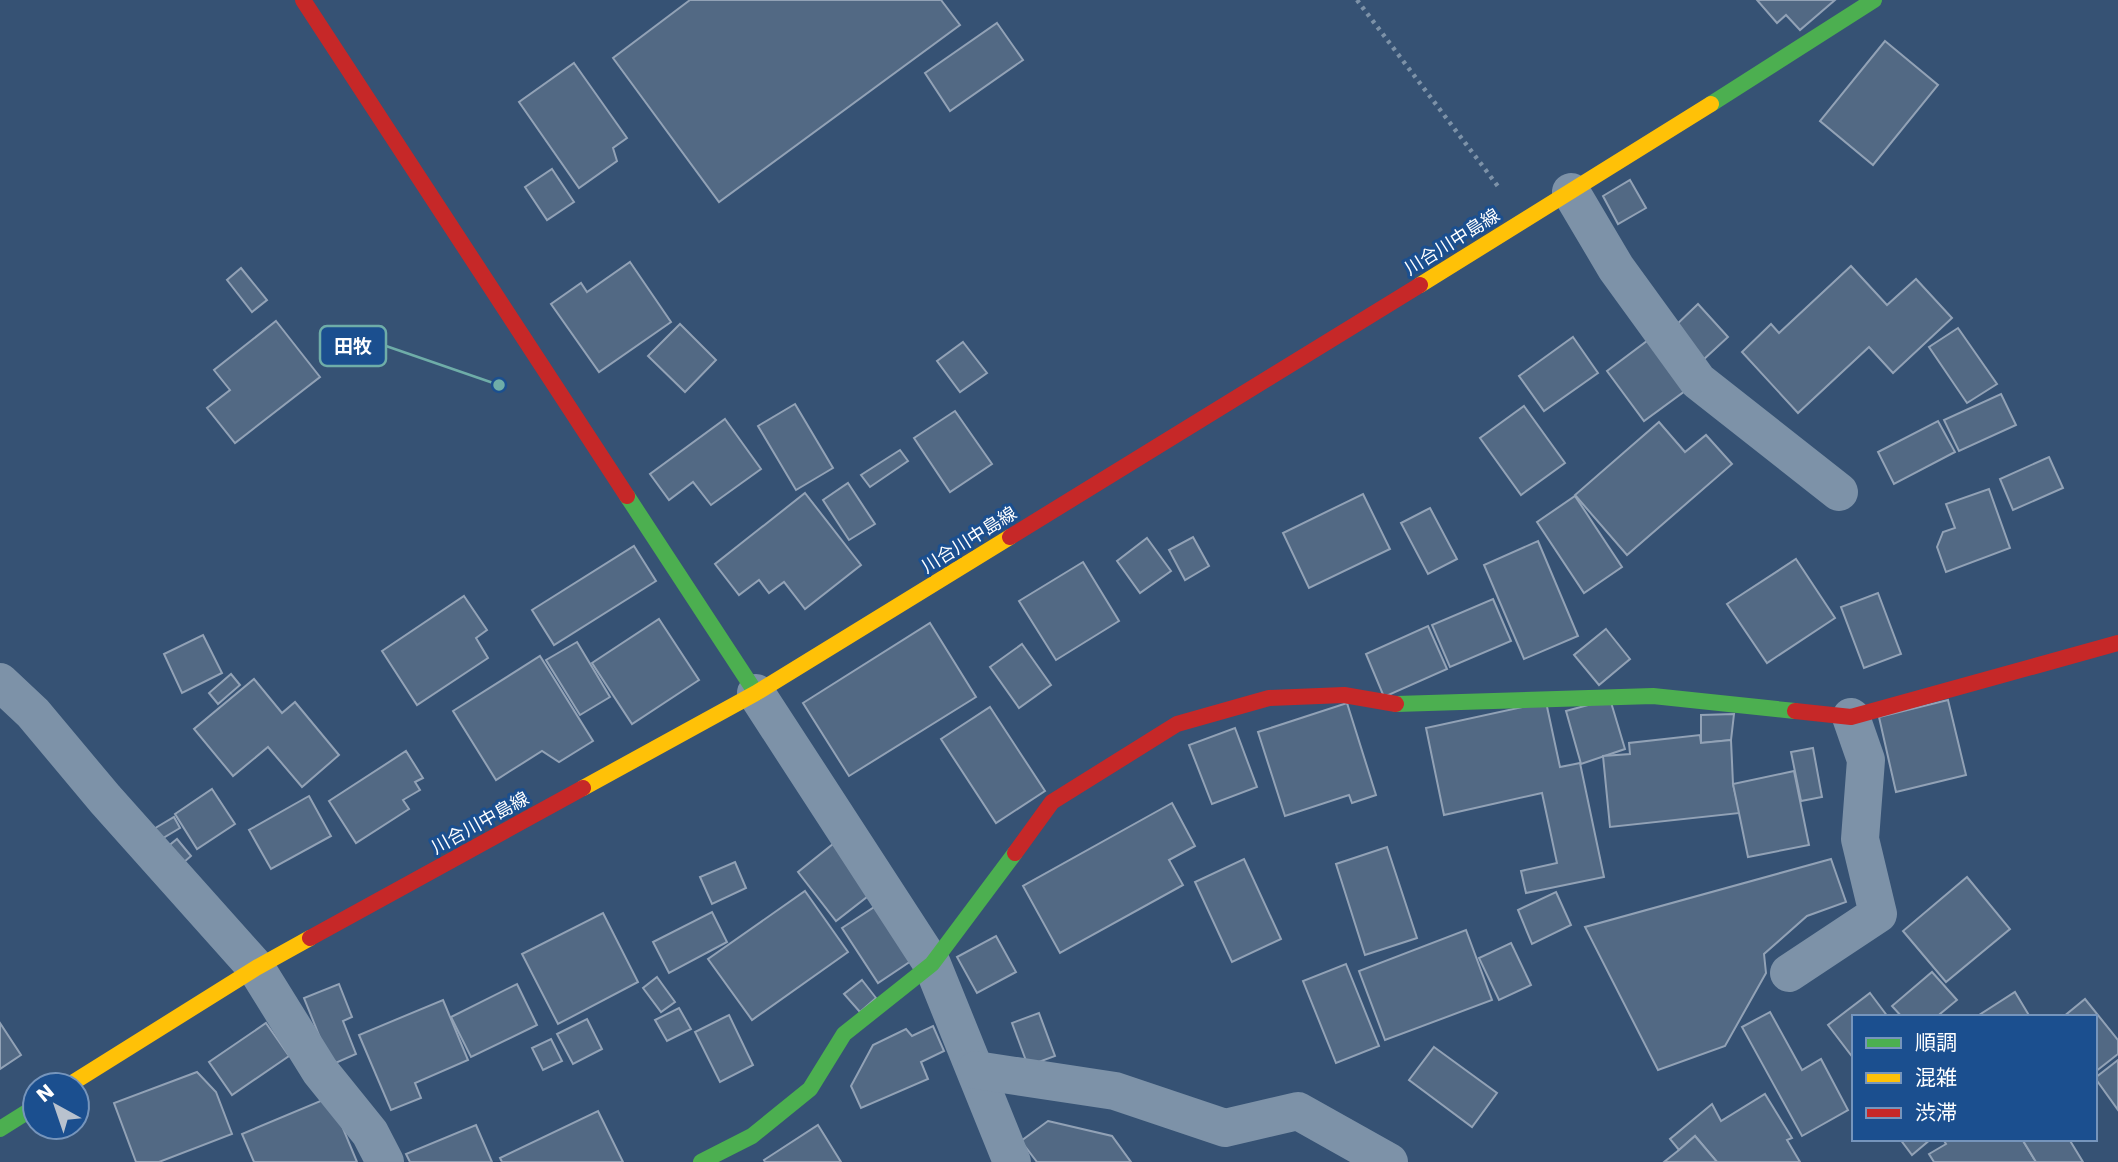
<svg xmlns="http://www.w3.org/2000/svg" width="2118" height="1162" viewBox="0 0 2118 1162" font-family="'DejaVu Sans','Noto Sans JP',sans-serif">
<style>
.building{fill:#526984;stroke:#92a2b6;stroke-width:2}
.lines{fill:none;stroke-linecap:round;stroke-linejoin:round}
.path{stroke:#7d92a8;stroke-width:4.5;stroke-dasharray:3.5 5;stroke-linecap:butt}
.street{stroke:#7d92a8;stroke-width:38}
.fast{stroke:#4caf50;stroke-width:16}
.slow{stroke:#ffc107;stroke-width:16}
.jam{stroke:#c62828;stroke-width:16}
.labels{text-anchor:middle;stroke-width:6;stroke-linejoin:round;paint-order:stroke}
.street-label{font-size:18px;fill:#fff;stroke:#1b4f8f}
.leader{fill:none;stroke:#6fada8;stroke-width:2.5}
.callout-dot{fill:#6fada8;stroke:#1b4f8f;stroke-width:2.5}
.callout{fill:#1b4f8f;stroke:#6fada8;stroke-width:2.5}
.callout-label{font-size:19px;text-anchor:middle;font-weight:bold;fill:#fff}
</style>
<rect width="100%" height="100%" fill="#365274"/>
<!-- building -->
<g class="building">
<polygon points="690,0 941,0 960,25 719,202 613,58"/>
<polygon points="1757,0 1835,0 1800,30 1786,15 1777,23"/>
<polygon points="997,23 1023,60 950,111 925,73"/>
<polygon points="1885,41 1938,85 1873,165 1820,121"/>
<polygon points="574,63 627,138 613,148 617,161 579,188 519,102"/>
<polygon points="552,169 574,202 547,220 525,187"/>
<polygon points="1630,180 1646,208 1618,224 1603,196"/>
<polygon points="630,262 671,322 599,372 551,304 581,283 587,292"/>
<polygon points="1851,266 1887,305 1916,279 1952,318 1893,373 1869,347 1798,413 1742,352 1771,324 1779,333"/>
<polygon points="241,268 267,300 252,312 227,280"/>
<polygon points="1698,304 1728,337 1703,360 1673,328"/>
<polygon points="276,321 320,377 235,443 207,408 230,390 214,370"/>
<polygon points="680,324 716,360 685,392 648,356"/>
<polygon points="1958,328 1997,384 1967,403 1929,347"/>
<polygon points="1573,337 1598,373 1544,411 1519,376"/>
<polygon points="1651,338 1689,388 1644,421 1607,371"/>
<polygon points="963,342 987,373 960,392 937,361"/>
<polygon points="2001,394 2016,425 1959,451 1944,420"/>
<polygon points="795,404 833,468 796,490 758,426"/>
<polygon points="1524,406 1565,463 1521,495 1480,438"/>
<polygon points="955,411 992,464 950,492 914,438"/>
<polygon points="725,419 761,469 711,505 693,482 669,500 650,474"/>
<polygon points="1938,421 1955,452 1894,484 1878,452"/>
<polygon points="1659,422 1685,452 1706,435 1732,464 1627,555 1575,495"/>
<polygon points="900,450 908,461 870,487 861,475"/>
<polygon points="2049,457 2063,488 2013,510 2000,479"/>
<polygon points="848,483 875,524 849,540 823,500"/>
<polygon points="1989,489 2010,548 1946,572 1937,547 1943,532 1955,528 1946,504"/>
<polygon points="805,493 861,565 805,609 784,582 769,593 759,580 739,595 715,564"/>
<polygon points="1363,494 1390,549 1309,588 1283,533"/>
<polygon points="1575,496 1622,567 1584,593 1537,522"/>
<polygon points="1430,508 1457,559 1428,574 1401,523"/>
<polygon points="1193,537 1209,566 1185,580 1169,550"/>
<polygon points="1147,538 1171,571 1140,593 1117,561"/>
<polygon points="1538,541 1578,636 1524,659 1484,565"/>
<polygon points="634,546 656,581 554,645 532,610"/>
<polygon points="1796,559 1835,618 1767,663 1727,604"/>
<polygon points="1083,562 1119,621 1056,660 1019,601"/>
<polygon points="1878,593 1901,654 1864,668 1841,607"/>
<polygon points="464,596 487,630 476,638 488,658 417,705 382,651"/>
<polygon points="1493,599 1511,641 1450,667 1432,625"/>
<polygon points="659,619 699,680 632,724 592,663"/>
<polygon points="930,623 976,697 849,776 803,703"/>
<polygon points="1428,626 1447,669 1384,697 1366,654"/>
<polygon points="1606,629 1630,659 1599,685 1574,655"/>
<polygon points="203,635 222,673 182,693 164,654"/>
<polygon points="577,642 610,697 580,715 546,660"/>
<polygon points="1022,644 1051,685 1019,708 990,667"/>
<polygon points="540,656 593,741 559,762 542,751 496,780 453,711"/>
<polygon points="231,674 240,685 218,704 209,693"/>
<polygon points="254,679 282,713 295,702 339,755 302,787 268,747 233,776 194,729"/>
<polygon points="1610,699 1625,749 1581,764 1566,711"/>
<polygon points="1948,700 1966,775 1896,792 1879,717"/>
<polygon points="1546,702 1560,767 1580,763 1604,877 1526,893 1521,871 1557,863 1542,793 1444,815 1426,728"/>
<polygon points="1347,703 1376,795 1352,803 1349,795 1285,816 1258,732"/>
<polygon points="990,707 1045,791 996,823 941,739"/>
<polygon points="1734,714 1731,740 1701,743 1701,715"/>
<polygon points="1235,728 1257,787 1212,804 1189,745"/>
<polygon points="1700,735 1701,743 1731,740 1733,784 1740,813 1610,827 1603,756 1630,754 1629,743"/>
<polygon points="1813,748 1822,797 1801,801 1791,752"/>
<polygon points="406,751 423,778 415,782 420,790 403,800 409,809 356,843 329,801"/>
<polygon points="1794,771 1809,845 1748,857 1733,784"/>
<polygon points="212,789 235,824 197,849 175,814"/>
<polygon points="309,796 331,836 271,869 249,830"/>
<polygon points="1172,803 1195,846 1169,860 1183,885 1060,953 1023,886"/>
<polygon points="174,817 180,828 158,841 152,830"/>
<polygon points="177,839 191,856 176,869 161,852"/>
<polygon points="833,844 872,893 836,921 798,872"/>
<polygon points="1387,847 1417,938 1365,955 1336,864"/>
<polygon points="1244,859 1281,939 1232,962 1195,882"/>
<polygon points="1831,859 1846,902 1807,916 1764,954 1766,973 1725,1046 1658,1070 1585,927"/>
<polygon points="735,862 746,888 712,904 700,877"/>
<polygon points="1967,877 2010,929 1946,982 1903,931"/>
<polygon points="805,891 848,952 752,1020 708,959"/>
<polygon points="1556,892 1571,925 1532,944 1518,910"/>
<polygon points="882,902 917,957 878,983 842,928"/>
<polygon points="712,912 727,942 669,973 653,942"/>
<polygon points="603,913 638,982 558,1024 522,954"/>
<polygon points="1466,930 1492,1000 1385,1040 1359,971"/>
<polygon points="996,936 1016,972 977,993 957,957"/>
<polygon points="1511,943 1531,985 1499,1000 1479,958"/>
<polygon points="1346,964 1379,1046 1336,1063 1303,981"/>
<polygon points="1932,972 1957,1000 1940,1014 1942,1017 1902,1017 1892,1006"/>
<polygon points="657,977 675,1002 661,1012 643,988"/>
<polygon points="862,980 876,998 860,1012 844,994"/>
<polygon points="339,984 352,1017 343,1021 356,1054 331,1065 304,998"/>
<polygon points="517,984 537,1025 471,1057 451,1017"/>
<polygon points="2015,992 2030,1017 1976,1017"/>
<polygon points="1870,993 1888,1017 1854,1017 1854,1059 1828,1025"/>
<polygon points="2085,999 2118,1040 2118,1054 2095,1072 2095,1017 2063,1017"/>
<polygon points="443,1000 468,1060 415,1083 421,1098 391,1110 359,1035"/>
<polygon points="679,1008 691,1029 667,1041 655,1020"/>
<polygon points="1770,1012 1802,1070 1821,1059 1848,1110 1802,1136 1742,1027"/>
<polygon points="1039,1013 1055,1056 1028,1066 1012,1023"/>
<polygon points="729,1015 753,1065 720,1082 695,1032"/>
<polygon points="587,1019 602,1049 573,1064 557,1034"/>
<polygon points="0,1023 21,1055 0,1069"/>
<polygon points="266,1023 289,1056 232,1095 209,1062"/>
<polygon points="933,1026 944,1051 921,1062 928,1079 861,1108 851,1086 873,1045 906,1029 912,1036"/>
<polygon points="551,1039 562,1061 543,1070 532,1048"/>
<polygon points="1434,1047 1497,1093 1472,1127 1409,1080"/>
<polygon points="2118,1060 2118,1110 2095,1078"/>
<polygon points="197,1072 216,1092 232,1134 159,1162 136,1162 114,1103"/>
<polygon points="1765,1094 1792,1138 1787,1140 1800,1162 1717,1162 1695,1136 1679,1150 1670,1139 1712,1104 1721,1121"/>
<polygon points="330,1097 357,1162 254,1162 242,1134"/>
<polygon points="598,1111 623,1162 502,1162 500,1158"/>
<polygon points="1048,1121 1112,1136 1131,1162 1037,1162 1021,1141"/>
<polygon points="476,1125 492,1162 410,1162 406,1154"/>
<polygon points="818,1125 841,1162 765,1162 764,1160"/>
<polygon points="1695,1136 1717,1162 1664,1162 1679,1150"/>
<polygon points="1900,1139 1931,1139 1912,1155"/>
<polygon points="1943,1139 2022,1139 2036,1162 1934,1162 1929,1154 1946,1144"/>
<polygon points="2022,1139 2069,1139 2083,1162 2036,1162"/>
</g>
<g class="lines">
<!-- path -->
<polyline class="path" points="1357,0 1500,189"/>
<!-- street -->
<g class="street">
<polyline points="1571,192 1616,268 1698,381 1839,492"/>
<polyline points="0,682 33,713 105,799 256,968 320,1071 370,1133 385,1162"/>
<polyline points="756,693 932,964 1012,1162"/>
<polyline points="1789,973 1878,914 1860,839 1866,760 1851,717"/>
<polyline points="976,1070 1115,1091 1225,1128 1298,1111 1389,1162"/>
</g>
<!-- fast -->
<g class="fast">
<polyline points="1711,104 1874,0"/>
<polyline points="627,496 756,693"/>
<polyline points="1396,704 1653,696 1795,711"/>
<polyline points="0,1129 35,1107"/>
<polyline points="701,1162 752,1136 810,1089 844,1034 932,964 1015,853"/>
</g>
<!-- slow -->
<g class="slow">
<polyline points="1420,285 1711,104"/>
<polyline points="583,788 756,693 1010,537"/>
<polyline points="69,1085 256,968 310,938"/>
</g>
<!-- jam -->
<g class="jam">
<polyline points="303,0 627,496"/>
<polyline points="1010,537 1420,285"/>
<polyline points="1795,711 1851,717 2118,643"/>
<polyline points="1015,853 1052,802 1177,724 1269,698 1344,695 1396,704"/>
<polyline points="310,938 583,788"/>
</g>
</g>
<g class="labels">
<!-- street labels -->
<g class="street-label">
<text transform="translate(1452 242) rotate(-32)" y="6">川合川中島線</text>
<text transform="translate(969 540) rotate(-32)" y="6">川合川中島線</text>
<text transform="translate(480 823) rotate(-29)" y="6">川合川中島線</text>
</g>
</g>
<!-- callouts -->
<path class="leader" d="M499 385L386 346"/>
<circle class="callout-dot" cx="499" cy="385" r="7"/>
<rect class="callout" x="320" y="326" width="66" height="40" rx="7"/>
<g class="callout-label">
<text x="353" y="353">田牧</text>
</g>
<!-- legend -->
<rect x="1852" y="1015" width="245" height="126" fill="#1b4f8f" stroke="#7695bc" stroke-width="2"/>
<rect x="1866" y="1038" width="35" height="10" fill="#4caf50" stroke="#7695bc" stroke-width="2"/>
<text x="1915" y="1050" font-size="21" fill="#ffffff">順調</text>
<rect x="1866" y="1073" width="35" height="10" fill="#ffc107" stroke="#7695bc" stroke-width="2"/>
<text x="1915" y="1085" font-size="21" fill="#ffffff">混雑</text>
<rect x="1866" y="1108" width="35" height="10" fill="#c62828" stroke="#7695bc" stroke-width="2"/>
<text x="1915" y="1120" font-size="21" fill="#ffffff">渋滞</text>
<!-- north arrow -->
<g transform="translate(56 1106) rotate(320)"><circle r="33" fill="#1b4f8f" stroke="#7695bc" stroke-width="2"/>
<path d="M0-5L12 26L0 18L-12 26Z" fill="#b9c2ce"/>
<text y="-10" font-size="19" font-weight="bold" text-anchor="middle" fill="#ffffff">N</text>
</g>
</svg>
